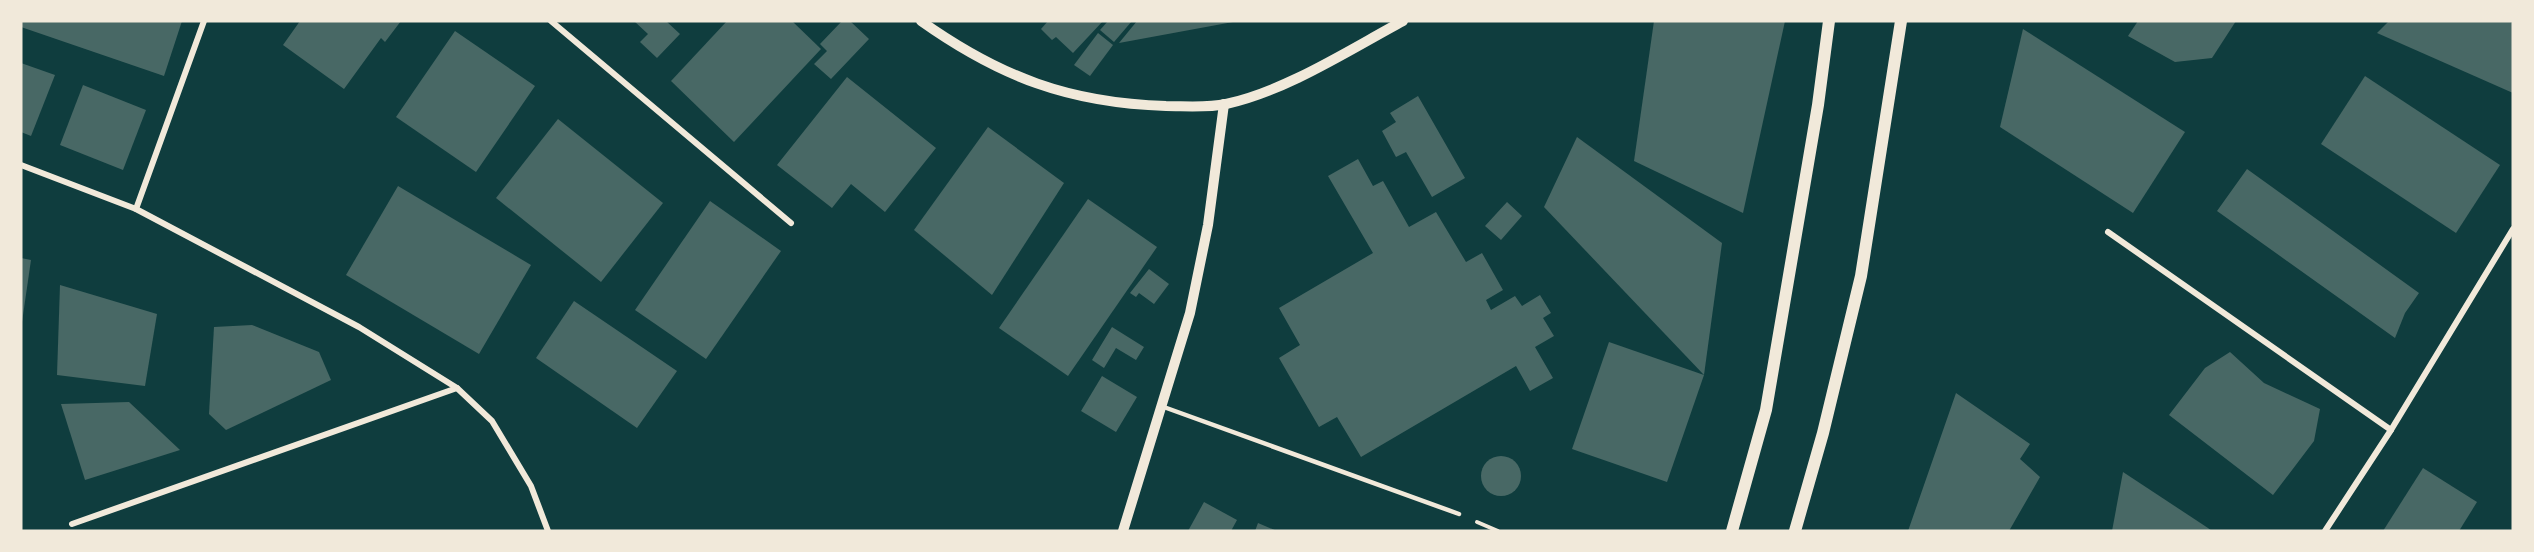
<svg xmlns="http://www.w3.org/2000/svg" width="2534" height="552" viewBox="0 0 2534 552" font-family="'Roboto Condensed',sans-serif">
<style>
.building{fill:#486865}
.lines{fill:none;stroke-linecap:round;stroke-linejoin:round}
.path{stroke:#f1e9da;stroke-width:4}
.service{stroke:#f1e9da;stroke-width:4.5}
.minor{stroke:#f1e9da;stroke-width:6}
.tertiary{stroke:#f1e9da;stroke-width:10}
.secondary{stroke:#f1e9da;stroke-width:12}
</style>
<rect width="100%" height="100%" fill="#0f3d3e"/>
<!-- building -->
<g class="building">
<polygon points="21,21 182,21 164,76 21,27"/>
<polygon points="300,21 401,21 385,42 381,38 344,89 283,45"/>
<polygon points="634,21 666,21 680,34 657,58 640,42 648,34"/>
<polygon points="727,21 792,21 821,49 734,142 671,81"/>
<polygon points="842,21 850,21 869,39 831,79 814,64 827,51 820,44"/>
<polygon points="1048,21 1103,21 1073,53 1056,37 1052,40 1041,29"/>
<polygon points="1108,21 1132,21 1114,42 1100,30"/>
<polygon points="1137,21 1232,21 1233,22 1119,43"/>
<polygon points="1654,21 1785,21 1743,213 1634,161"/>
<polygon points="2138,21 2236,21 2212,58 2175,62 2128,36"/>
<polygon points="2389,21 2507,21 2513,23 2513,93 2377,33"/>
<polygon points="2023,29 2185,132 2133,213 2000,127"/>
<polygon points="455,31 535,86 476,172 396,117"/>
<polygon points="1098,33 1113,45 1090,76 1074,65"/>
<polygon points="21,63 55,75 31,136 21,132"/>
<polygon points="2365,76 2500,165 2456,233 2321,144"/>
<polygon points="847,77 936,148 885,212 851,184 832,208 777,165"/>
<polygon points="83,85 146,110 123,170 60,145"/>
<polygon points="1418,96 1465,178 1432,197 1406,152 1396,157 1382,131 1396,122 1390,113"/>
<polygon points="558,119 663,203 601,282 496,198"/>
<polygon points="988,127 1064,183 992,295 914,230"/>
<polygon points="1577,137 1722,243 1704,375 1544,207"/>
<polygon points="1358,159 1373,186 1383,181 1409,227 1436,212 1466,262 1482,253 1503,290 1486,300 1491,310 1515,296 1522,306 1540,295 1551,313 1543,318 1554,336 1535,347 1553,378 1530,391 1516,366 1361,457 1337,417 1319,427 1279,358 1300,345 1279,308 1373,253 1328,176"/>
<polygon points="2247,169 2419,293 2405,313 2395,338 2217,211"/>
<polygon points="398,186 531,265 479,354 346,275"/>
<polygon points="1088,199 1157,247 1068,376 999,328"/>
<polygon points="710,201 781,251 706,359 635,310"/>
<polygon points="1507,202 1522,216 1501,240 1485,226"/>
<polygon points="21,258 31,260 22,322 21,322"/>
<polygon points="1149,269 1169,284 1154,304 1139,293 1136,297 1130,293"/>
<polygon points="60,285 157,314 145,386 57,375"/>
<polygon points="574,301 677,371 637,428 536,358"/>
<polygon points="252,325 319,352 331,380 226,430 209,414 214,327"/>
<polygon points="1112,327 1144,347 1136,360 1116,348 1104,368 1092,360"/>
<polygon points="1609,342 1704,375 1667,482 1572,449"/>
<polygon points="2230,352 2264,383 2320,409 2314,441 2273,495 2169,415 2205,368"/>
<polygon points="1102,376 1137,397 1116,432 1081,411"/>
<polygon points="1956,393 2030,444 2020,459 2040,477 2009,531 1908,531"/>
<polygon points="129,402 180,450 85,480 61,404"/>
<circle cx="1501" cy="476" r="20"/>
<polygon points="2423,468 2477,502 2459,531 2383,531"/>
<polygon points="2123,472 2208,528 2212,531 2112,531"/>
<polygon points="1204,502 1237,520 1231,531 1188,531"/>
<polygon points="1258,523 1277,531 1255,531"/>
</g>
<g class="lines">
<!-- path -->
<polyline class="path" points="1477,522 1498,531"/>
<!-- service -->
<polyline class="service" points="1161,406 1459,514"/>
<!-- minor -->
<g class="minor">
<polyline points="551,21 791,223"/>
<polyline points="21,165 136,209 359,327 457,388 492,421 531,486 548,531"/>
<polyline points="136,209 204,21"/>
<polyline points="2108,232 2391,430"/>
<polyline points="72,524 457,388"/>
<polyline points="2325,531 2391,430 2513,229"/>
</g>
<!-- tertiary -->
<g class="tertiary">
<path d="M921,21C1000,77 1069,103 1166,106C1185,106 1207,108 1226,104C1286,91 1349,50 1403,21"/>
<polyline points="1123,531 1190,313 1208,225 1224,104"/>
</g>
<!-- secondary -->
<g class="secondary">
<polyline points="1732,531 1766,410 1818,105 1829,21"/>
<polyline points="1795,531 1823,433 1861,276 1901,21"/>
</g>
</g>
<!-- border -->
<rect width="2534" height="552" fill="none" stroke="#f1e9da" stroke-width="45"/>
</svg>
